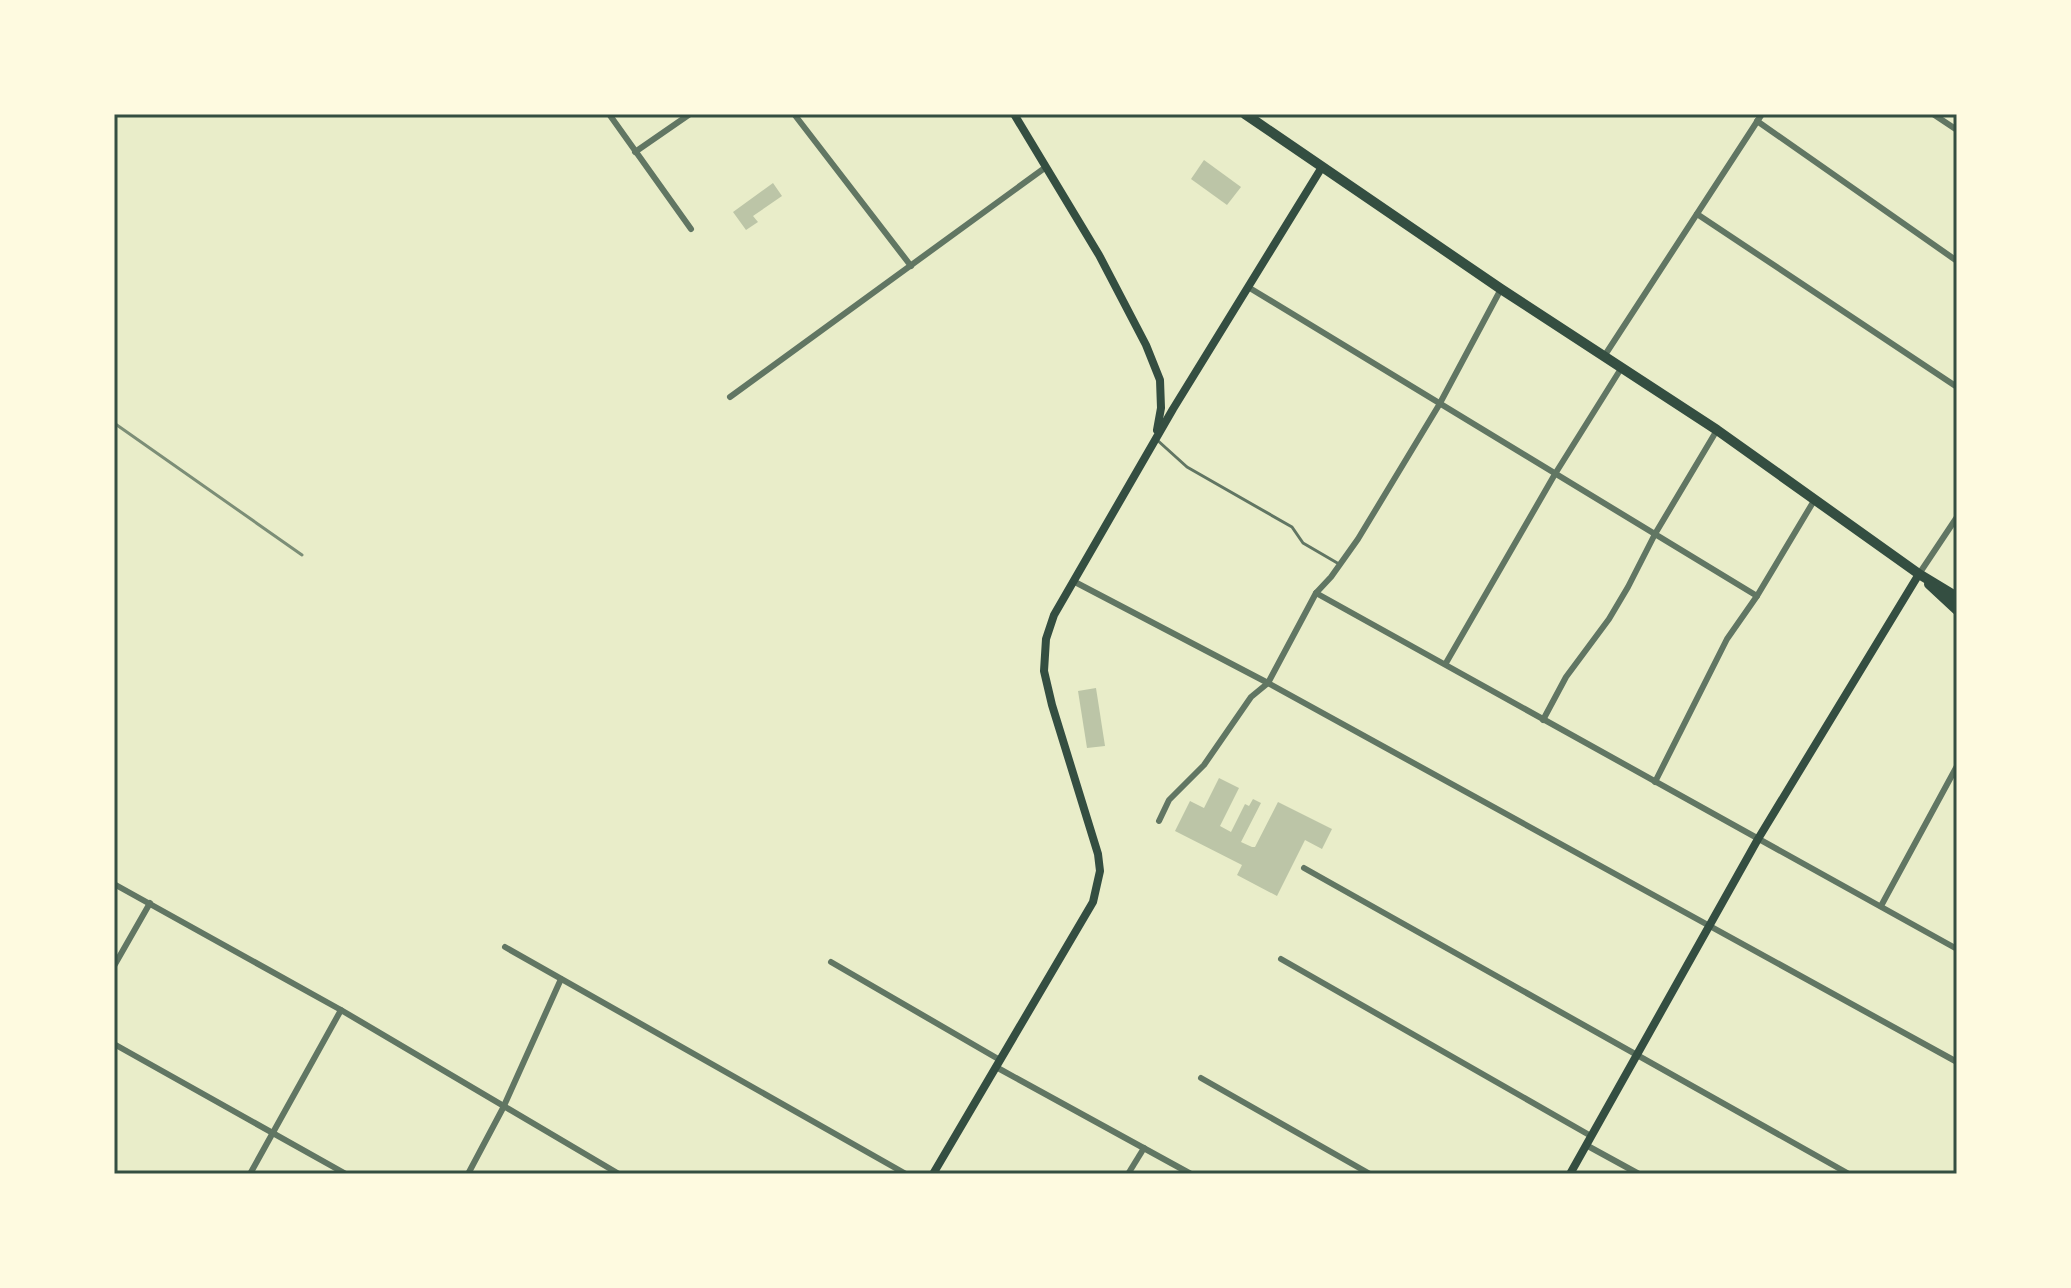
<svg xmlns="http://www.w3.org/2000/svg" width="2071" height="1288" viewBox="0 0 2071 1288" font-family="'Source Sans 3',sans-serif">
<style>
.building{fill:#bcc5a7}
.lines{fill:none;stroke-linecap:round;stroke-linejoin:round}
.service{stroke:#617663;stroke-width:3}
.minor{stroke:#617663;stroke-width:6}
.secondary{stroke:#344e41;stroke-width:8}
.trunk{stroke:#344e41;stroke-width:10}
.rail{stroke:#7c8e77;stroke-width:3}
.neatline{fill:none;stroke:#344e41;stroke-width:3}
</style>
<rect width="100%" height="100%" fill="#e9edc9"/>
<!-- building -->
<g class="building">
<polygon points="1204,160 1241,187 1227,205 1191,179"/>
<polygon points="773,183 782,196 753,216 758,222 746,230 733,212"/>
<polygon points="1096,688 1105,746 1087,748 1078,691"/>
<polygon points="1219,778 1239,788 1220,826 1231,832 1245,804 1249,806 1253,799 1261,803 1241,842 1252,847 1255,847 1278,802 1332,829 1322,849 1305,840 1277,896 1237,875 1242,865 1175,831 1190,801 1204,808"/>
</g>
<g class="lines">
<!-- service -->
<polyline class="service" points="1156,439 1187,467 1292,527 1303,543 1339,564"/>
<!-- minor -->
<g class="minor">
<polyline points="609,114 691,229"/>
<polyline points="794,114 911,266"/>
<polyline points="1933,114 1957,130"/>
<polyline points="1757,121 1957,261"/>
<polyline points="635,152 690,114"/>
<polyline points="1697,214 1957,387"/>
<polyline points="1248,287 1757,596"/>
<polyline points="1605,355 1762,114"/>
<polyline points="730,397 1046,167"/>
<polyline points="1919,574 1957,517"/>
<polyline points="1073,581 1268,683 1957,1062"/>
<polyline points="1316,593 1957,949"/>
<polyline points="1446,663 1555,474 1622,367"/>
<polyline points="1543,720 1566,677 1609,619 1628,587 1655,534 1717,430"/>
<polyline points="1655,782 1727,639 1757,596 1815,499"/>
<polyline points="1159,821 1169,800 1204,765 1251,697 1268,683 1316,593 1331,577 1358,539 1439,405 1501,289"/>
<polyline points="1304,868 1849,1174"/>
<polyline points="114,884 341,1010 619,1174"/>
<polyline points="1881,906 1957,766"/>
<polyline points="505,947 906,1174"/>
<polyline points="1281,959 1591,1136"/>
<polyline points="831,962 1000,1060"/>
<polyline points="114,966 150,903"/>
<polyline points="114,1044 346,1174"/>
<polyline points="996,1067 1191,1174"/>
<polyline points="1201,1078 1370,1174"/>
<polyline points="1586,1145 1639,1174"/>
<polyline points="250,1174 341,1010"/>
<polyline points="468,1174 503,1108 561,979"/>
<polyline points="1128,1174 1144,1148"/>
</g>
<!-- secondary -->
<g class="secondary">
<polyline points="1014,114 1099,255 1146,345 1160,380 1161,408 1157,430"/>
<polyline points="933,1174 1093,902 1100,871 1098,854 1052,705 1044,671 1046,639 1054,615 1173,409 1322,167"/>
<polyline points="1570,1174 1758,839 1919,574"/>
</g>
<!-- trunk -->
<g class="trunk">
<polyline points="1245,114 1501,289 1717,430 1919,574 1957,597"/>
<polyline points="1929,584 1957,610"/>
</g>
<!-- rail -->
<polyline class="rail" points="114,423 302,555"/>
</g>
<!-- border -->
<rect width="2071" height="1288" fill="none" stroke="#fefae0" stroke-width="232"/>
<rect x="116" y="116" width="1839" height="1056" class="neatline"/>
</svg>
